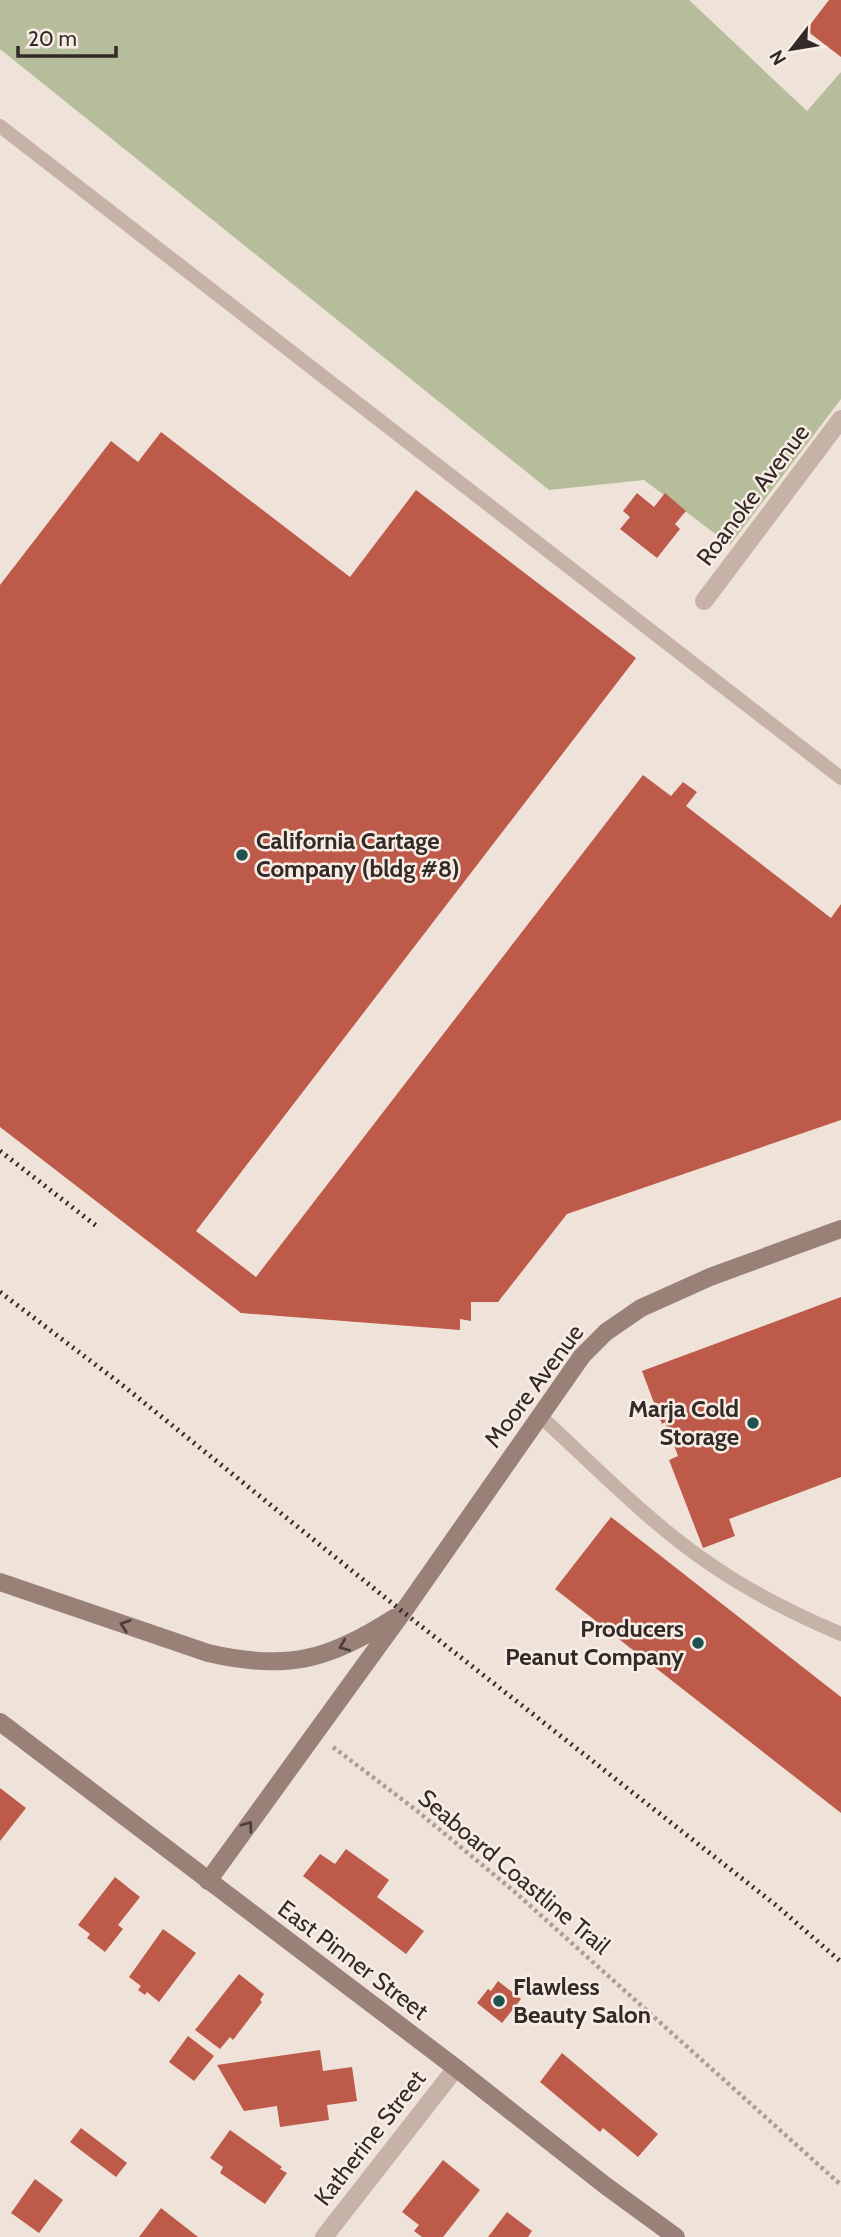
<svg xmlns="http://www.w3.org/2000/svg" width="841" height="2237" viewBox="0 0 841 2237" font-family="Cabin,sans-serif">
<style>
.green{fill:#b5bd9b}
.building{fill:#be5a49}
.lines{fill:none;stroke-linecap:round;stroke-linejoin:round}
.path{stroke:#b29c91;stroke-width:4.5;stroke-dasharray:3.5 3.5;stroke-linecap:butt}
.lane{stroke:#c6b2a6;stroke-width:14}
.street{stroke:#c6b2a6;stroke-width:18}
.secondary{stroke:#9a8178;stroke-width:18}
.rail{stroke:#332927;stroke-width:5;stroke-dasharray:2 5;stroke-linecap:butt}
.oneway{stroke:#4d3f3b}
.poi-dot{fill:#1f5250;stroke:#f8ede5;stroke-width:2.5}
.labels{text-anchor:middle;stroke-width:5;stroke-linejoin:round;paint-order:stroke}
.street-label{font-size:24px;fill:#332927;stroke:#f8ede5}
.poi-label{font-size:24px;font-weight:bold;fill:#332927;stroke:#f8ede5;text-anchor:start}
</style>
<rect width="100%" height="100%" fill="#efe3d9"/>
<!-- green -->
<polygon class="green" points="0,0 689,0 807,111 841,72 841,399 730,545 644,480 549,490 0,49"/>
<!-- building -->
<g class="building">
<polygon points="829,0 841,0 841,57 806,30"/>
<polygon points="161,432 350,577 416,490 636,658 196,1231 256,1277 643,775 671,796 683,782 697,792 686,806 831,918 841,904 841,1120 567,1214 498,1302 471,1302 471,1321 460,1319 460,1330 241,1313 0,1127 0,585 111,441 138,462"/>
<polygon points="637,493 654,507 665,493 686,511 675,524 680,529 657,558 620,529 630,517 623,511"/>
<polygon points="841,1297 841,1477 729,1519 735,1536 703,1548 669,1460 678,1456 665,1422 662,1424 642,1371"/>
<polygon points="611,1517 841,1697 841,1813 555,1589"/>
<polygon points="0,1788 26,1808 0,1841"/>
<polygon points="346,1849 389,1880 377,1897 424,1931 406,1954 303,1876 320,1854 335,1864"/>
<polygon points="115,1877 140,1897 118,1925 123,1929 105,1952 87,1938 90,1934 78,1925"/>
<polygon points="163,1929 196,1953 159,2002 147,1992 145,1995 138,1990 141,1986 129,1977"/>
<polygon points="239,1974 264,1994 260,2000 262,2002 233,2040 230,2037 220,2049 195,2030"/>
<polygon points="498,1981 521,1999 502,2023 477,2003 488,1989 491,1991"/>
<polygon points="188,2036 214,2056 194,2081 169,2062"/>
<polygon points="320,2050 323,2071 352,2067 357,2101 327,2105 329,2120 280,2127 277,2106 244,2111 217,2065"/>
<polygon points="562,2053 658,2134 638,2157 603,2128 600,2132 540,2082"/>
<polygon points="81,2128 127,2163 116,2177 70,2142"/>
<polygon points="230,2130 282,2167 280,2169 287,2173 265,2204 220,2173 223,2167 210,2158"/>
<polygon points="443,2160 480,2190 443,2237 422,2237 414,2231 419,2225 402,2212"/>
<polygon points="35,2179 63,2200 39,2233 11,2213"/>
<polygon points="161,2208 198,2237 139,2237"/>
<polygon points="507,2212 532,2231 528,2237 488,2237"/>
</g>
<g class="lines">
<!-- path -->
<polyline class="path" points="333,1747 416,1810 516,1893 841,2185"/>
<!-- lane -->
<g class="lane">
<polyline points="0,126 841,778"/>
<path d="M539,1415C595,1466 650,1524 713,1566C752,1593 797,1615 841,1634"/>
</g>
<!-- street -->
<g class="street">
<polyline points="704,601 841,419"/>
<polyline points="324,2237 456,2068"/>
</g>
<!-- secondary -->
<g class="secondary">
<path d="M0,1582L208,1653C286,1671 327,1661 394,1618"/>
<polyline points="0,1722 456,2068 606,2186 676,2237"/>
<polyline points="208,1881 403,1612 582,1356 606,1332 641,1308 710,1277 841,1229"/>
</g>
<!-- rail -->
<g class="rail">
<polyline points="0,1151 99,1228"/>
<polyline points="0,1292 126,1388 403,1612 777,1906 841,1962"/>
</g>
</g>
<!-- one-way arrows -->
<defs><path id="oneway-chevron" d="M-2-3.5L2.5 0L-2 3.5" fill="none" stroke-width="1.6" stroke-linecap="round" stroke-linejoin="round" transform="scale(1.75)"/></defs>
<g class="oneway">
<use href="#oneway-chevron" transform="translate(125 1625) rotate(-161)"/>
<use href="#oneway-chevron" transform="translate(344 1646) rotate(157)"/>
<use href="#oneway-chevron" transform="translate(248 1826) rotate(-54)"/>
</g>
<!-- markers -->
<g class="poi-dot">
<circle cx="242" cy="855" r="7"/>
<circle cx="753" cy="1423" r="7"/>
<circle cx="698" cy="1643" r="7"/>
<circle cx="499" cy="2001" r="7"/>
</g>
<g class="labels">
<!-- street labels -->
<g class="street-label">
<text transform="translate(753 495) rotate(-53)" y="8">Roanoke Avenue</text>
<text transform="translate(534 1386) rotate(-53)" y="8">Moore Avenue</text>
<text transform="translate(514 1872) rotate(40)" y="8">Seaboard Coastline Trail</text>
<text transform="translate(353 1960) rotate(37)" y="8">East Pinner Street</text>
<text transform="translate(370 2138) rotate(-52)" y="8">Katherine Street</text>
</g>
<!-- poi labels -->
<g class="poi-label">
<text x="256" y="849">California Cartage<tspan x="256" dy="28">Company (bldg #8)</tspan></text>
<text x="739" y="1417" text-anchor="end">Marja Cold<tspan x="739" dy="28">Storage</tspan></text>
<text x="684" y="1637" text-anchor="end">Producers<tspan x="684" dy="28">Peanut Company</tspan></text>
<text x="513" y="1995">Flawless<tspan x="513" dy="28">Beauty Salon</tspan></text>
</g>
</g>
<!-- north arrow -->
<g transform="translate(792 49) rotate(239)" stroke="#f8ede5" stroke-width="5" paint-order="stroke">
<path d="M0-5L12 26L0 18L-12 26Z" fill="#332927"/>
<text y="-10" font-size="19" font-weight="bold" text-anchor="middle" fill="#332927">N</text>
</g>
<!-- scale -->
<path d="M18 46v10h98v-10" fill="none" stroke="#332927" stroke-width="3.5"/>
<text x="28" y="46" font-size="21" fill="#332927" stroke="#f8ede5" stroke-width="5" paint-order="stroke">20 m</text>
</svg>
